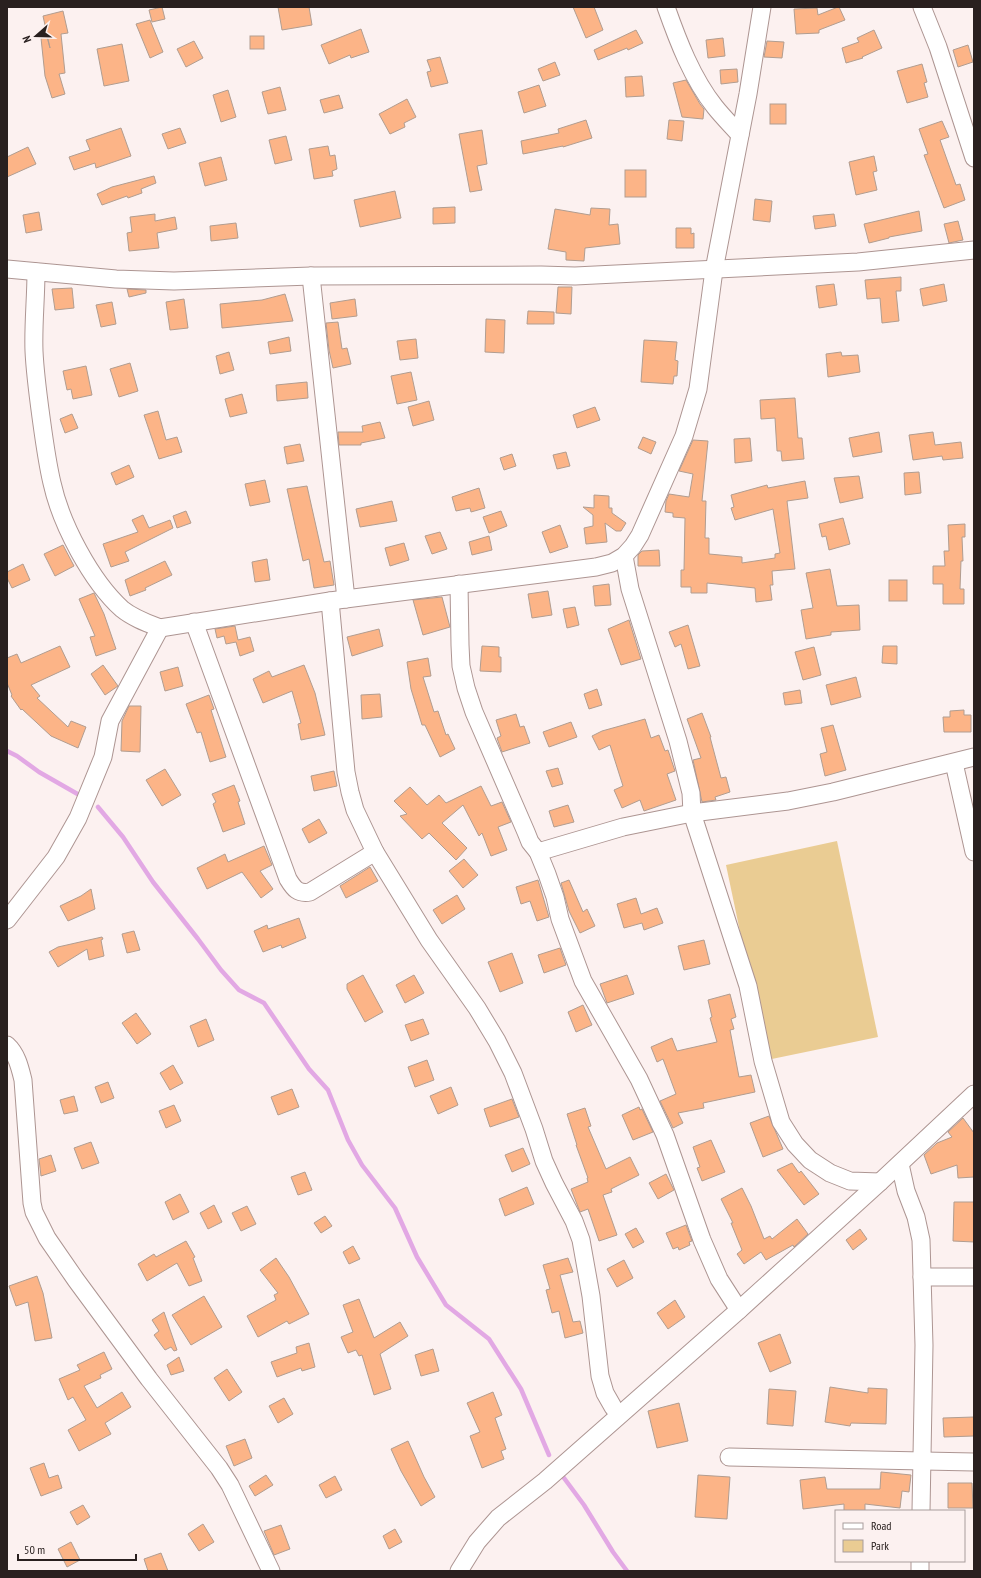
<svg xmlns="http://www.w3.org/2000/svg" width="981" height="1578" viewBox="0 0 981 1578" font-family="'PT Sans Narrow',sans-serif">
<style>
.green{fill:#eacc93}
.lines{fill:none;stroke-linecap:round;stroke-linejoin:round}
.stream{stroke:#e2a8e4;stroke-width:4.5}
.building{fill:#fcb487;stroke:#b19d90}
.street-casing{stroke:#ad9592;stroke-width:19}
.street{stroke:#fff;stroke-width:17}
</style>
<rect width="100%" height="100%" fill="#fcf1f0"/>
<!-- green -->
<polygon class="green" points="837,841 878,1037 767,1060 726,865"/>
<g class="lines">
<!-- stream -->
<g class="stream">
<polyline points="7,751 17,756 39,772 81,796"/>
<polyline points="98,807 123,837 153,882 198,939 221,970 239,990 264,1003 309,1069 328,1090 348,1140 362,1165 395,1208 417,1257 446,1305 489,1339 521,1389 549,1455"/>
<polyline points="564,1478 584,1505 613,1552 627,1571"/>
</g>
</g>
<!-- building -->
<g class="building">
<polygon points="162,7 165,19 152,22 149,10"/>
<polygon points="278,7 309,7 312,25 282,30"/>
<polygon points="573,7 594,7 603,30 586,38"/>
<polygon points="838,7 839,7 845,20 819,30 819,33 796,34 794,9 817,8 818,15"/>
<polygon points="63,11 68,33 61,34 65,73 59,74 65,94 52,98 45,76 41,38 47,37 50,48 43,16"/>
<polygon points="150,20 163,52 150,58 136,24"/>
<polygon points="361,29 369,52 351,58 350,55 329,64 321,45"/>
<polygon points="636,30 643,43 628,50 627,48 598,60 594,50"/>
<polygon points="874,30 882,48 862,57 863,58 846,63 842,48 859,42 857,38"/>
<rect x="250" y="36" width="14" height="13"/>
<polygon points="723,38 725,56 708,58 706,40"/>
<polygon points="194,41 203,58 186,67 177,49"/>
<polygon points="767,41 784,42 782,58 764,57"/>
<polygon points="122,44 129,81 104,86 97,49"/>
<polygon points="968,45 973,62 958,67 953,50"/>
<polygon points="440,57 448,83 431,87 427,72 431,71 427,60"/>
<polygon points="555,62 560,75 543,81 538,69"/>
<polygon points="922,64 927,82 924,83 928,97 907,103 897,71"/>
<polygon points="737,69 738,82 721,84 720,70"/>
<polygon points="642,76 644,96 626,97 625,77"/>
<polygon points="686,80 700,104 704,109 703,119 682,117 673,83"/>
<polygon points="539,85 546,106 524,113 518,92"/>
<polygon points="280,87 286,110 268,114 262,92"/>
<polygon points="228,90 236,117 221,122 213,95"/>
<polygon points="339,95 343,108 324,113 320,100"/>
<polygon points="407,99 416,117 404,123 405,127 390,134 379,114"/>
<rect x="770" y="104" width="16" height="20"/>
<polygon points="586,120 592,138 563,147 563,146 523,154 521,141 559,133 558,129"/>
<polygon points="669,120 684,121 682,141 667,139"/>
<polygon points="942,121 949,137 940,140 956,185 960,184 965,200 944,208 924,155 928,154 919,129"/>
<polygon points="121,128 131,156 96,168 95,163 74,170 69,157 90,150 86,140"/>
<polygon points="180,128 186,143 168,149 162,134"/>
<polygon points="482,130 487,164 477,166 482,190 470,192 459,134"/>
<polygon points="286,136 292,160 275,164 269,140"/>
<polygon points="328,146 330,156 335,155 337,169 332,171 333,176 314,179 309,149"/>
<polygon points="28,147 36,164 7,177 7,157"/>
<polygon points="874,156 877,171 873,172 877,190 856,195 849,162"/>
<polygon points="221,157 227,180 205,186 199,163"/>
<rect x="625" y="170" width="21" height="27"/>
<polygon points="154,176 156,183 141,189 142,193 128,198 127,196 102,205 97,194 112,187"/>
<polygon points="395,191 401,218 360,227 354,200"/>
<polygon points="755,199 772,201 770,222 753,220"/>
<polygon points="455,207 455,223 433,224 433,208"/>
<polygon points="591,208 610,209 609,225 618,224 620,244 585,248 584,261 566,260 566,252 548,249 555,209 590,215"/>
<polygon points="919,211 922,231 889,237 889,238 869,243 864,224"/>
<polygon points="39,212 42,230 26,233 23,215"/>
<polygon points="155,214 155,221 175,217 177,229 157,233 159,248 129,251 127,233 132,232 130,217"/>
<polygon points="834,214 836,226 815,229 813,216"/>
<polygon points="958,221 963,240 949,243 944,224"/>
<polygon points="236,223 238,238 211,241 210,226"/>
<polygon points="676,228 691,228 691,234 694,233 694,248 676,248"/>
<polygon points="901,277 901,291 896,291 899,321 882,323 880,298 867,299 865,280"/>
<polygon points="834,284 837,305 819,308 816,286"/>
<polygon points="944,284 947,301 923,306 920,289"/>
<polygon points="558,287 572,287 571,314 556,313"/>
<polygon points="72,288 74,308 55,310 52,289"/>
<polygon points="127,289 146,290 146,293 129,297"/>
<polygon points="285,294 293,321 222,328 220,304 262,300"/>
<polygon points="184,299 188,328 170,330 166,302"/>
<polygon points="355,299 357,316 332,319 330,303"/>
<polygon points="112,302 116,324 101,327 96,305"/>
<polygon points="528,311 554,312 554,324 527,324"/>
<polygon points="486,319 505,320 504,353 485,352"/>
<polygon points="338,322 342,349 347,348 351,364 333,368 329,350 326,323"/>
<polygon points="289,337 291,351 270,354 268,342"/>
<polygon points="416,339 418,358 400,360 397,341"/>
<polygon points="644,340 677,342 675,360 678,361 677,376 674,376 673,384 641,382"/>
<polygon points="229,352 234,370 220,374 216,356"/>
<polygon points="841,352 842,356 858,355 860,372 828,377 826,354"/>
<polygon points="130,363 138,391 119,397 110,369"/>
<polygon points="86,366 92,395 73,399 71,389 67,390 63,371"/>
<polygon points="411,372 417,400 397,404 391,376"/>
<polygon points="307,382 308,398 277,401 276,385"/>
<polygon points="242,394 247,413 230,417 225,399"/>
<polygon points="795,398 798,438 802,438 804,459 782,461 781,451 777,451 775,418 761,419 760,400"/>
<polygon points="429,401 434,420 413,426 408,407"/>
<polygon points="595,407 600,420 577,428 573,415"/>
<polygon points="158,411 166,440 177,437 182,452 159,459 144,415"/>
<polygon points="72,414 78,428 65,433 60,419"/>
<polygon points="380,422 385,438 361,443 361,445 339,445 338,432 363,432 362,426"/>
<polygon points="879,432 882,452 853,457 849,438"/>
<polygon points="933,432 935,445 961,442 963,458 943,460 942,456 913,460 909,435"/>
<polygon points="643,437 656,442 651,454 638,448"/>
<polygon points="750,438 752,461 735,463 734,439"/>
<polygon points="693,440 708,441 702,501 706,501 705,538 709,538 709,554 742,557 742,563 775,558 775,554 780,553 773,509 735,520 731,508 734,507 731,495 767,485 768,488 805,481 808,498 787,501 795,569 772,571 773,585 770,585 772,600 756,602 755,588 707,583 707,593 691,593 691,587 681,587 681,570 684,570 685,518 673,517 673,513 665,512 666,501 669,494 689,497 693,474 679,471"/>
<polygon points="300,444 304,461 287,464 284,447"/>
<polygon points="566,452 570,466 557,469 553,455"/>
<polygon points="512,454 516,466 504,470 500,458"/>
<polygon points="129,465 134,477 116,485 111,473"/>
<polygon points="919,472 921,493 905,495 904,473"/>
<polygon points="859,476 863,498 840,503 834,478"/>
<polygon points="265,480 270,502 250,506 245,484"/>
<polygon points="307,486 324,562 330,561 334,585 314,588 309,559 303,561 287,489"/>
<polygon points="479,488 485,508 471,512 470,508 456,511 452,497"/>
<polygon points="594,495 609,496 609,508 612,508 612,513 626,523 621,531 616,531 605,523 607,542 586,544 584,528 593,526 593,515 583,507 594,508"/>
<polygon points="392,501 397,521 360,527 356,509"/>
<polygon points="186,511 191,523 177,528 173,516"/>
<polygon points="501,511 507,526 489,533 483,517"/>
<polygon points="143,515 149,528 170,520 173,528 125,552 129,561 111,567 103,544 138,532 132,520"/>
<polygon points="843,518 850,544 829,550 826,536 822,537 819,524"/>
<polygon points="965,524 965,537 962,537 963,561 961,561 960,589 964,589 964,604 943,604 943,584 933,584 933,566 945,566 944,551 949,551 948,525"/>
<polygon points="560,525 568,547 550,553 542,532"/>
<polygon points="440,532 447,549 432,554 425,536"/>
<polygon points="489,536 492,550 472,555 469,542"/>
<polygon points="404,543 409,560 390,566 385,548"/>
<polygon points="63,545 74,566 55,576 44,554"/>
<polygon points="659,550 660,566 638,566 638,555 642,551"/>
<polygon points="267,559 270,580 255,582 252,562"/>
<polygon points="165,561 172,575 145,588 146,590 130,596 125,580"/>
<polygon points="23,564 30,580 12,588 7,578 7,572"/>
<polygon points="830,569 837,606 859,605 860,630 831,632 831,635 806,639 801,610 813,608 806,573"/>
<rect x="889" y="580" width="18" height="21"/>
<polygon points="609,584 611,605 595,606 593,586"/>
<polygon points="548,591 552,615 532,618 528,594"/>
<polygon points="94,593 104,614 116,649 96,656 90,637 95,636 79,599"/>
<polygon points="442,597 450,627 423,635 413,600"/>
<polygon points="575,607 579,625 567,628 563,609"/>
<polygon points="629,620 641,659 621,665 608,629"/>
<polygon points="688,625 700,666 688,669 681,644 675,647 669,632"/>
<polygon points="235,626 238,640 250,637 254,651 240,656 236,642 226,644 224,636 217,638 215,629"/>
<polygon points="379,629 383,646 352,656 347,637"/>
<polygon points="60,646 70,667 31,685 40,696 37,698 68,727 71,721 86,727 78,748 51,736 22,709 21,710 11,696 12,695 7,683 7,658 17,654 21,663"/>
<polygon points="482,646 499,647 499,657 501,657 501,672 480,671"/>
<polygon points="883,646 897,646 897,664 882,663"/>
<polygon points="814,647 821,675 803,680 795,652"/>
<polygon points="428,658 431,676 423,677 434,712 438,711 446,735 448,734 455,749 440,757 425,725 422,725 411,689 407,662"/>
<polygon points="103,665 118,686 105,695 91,674"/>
<polygon points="304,665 315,693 325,735 301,740 298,724 301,723 292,691 263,703 253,679 269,671 272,677"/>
<polygon points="178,667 183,686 165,691 160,672"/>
<polygon points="856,677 861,697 831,705 826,685"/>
<polygon points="597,689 602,705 589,709 584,694"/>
<polygon points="800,690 802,703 785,705 783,693"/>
<polygon points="380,694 382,717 362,719 361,695"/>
<polygon points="209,695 214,709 211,710 226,757 210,762 201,732 197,733 186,704"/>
<polygon points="129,706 141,706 140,752 121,751 122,721"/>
<polygon points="964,710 964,715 971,715 971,732 944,732 943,717 950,717 950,711"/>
<polygon points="702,713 711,737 710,737 721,778 726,777 730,792 715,797 716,800 702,802 693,760 701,758 687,719"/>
<polygon points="516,714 520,727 524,726 530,743 502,752 497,738 501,736 496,720"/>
<polygon points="645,719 651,738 659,735 665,751 668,750 675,771 667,774 676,800 644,811 640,800 622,808 614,790 623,786 610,745 599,750 592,736 602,731"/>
<polygon points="571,722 577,737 549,747 543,732"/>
<polygon points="833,725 846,770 825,776 820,754 827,752 821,728"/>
<polygon points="558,768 563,784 552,787 546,771"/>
<polygon points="165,769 181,795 162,806 146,780"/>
<polygon points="334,771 337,786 314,791 311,776"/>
<polygon points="234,785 240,801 238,802 245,824 223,832 213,804 216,802 212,794"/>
<polygon points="481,786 491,806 502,802 511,822 498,827 507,850 491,856 482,833 479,836 463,805 442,823 467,848 456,860 429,833 422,839 400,816 407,814 394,801 410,787 427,805 439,795 446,803"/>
<polygon points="568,805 574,822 554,827 549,811"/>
<polygon points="319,819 327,833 309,843 302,829"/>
<polygon points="264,846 272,865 260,871 273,889 261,898 242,872 207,889 197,868 225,854 228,862"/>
<polygon points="464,859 478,875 463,888 449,871"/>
<polygon points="370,867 378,881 346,898 340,886"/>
<polygon points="538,880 549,917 537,921 530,901 521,904 516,887"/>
<polygon points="569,880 583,912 587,909 595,926 580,933 569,911 561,883"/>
<polygon points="91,889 95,909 68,921 60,906 81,896"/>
<polygon points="457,895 465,909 442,924 433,910"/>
<polygon points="636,898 641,914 657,908 663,923 644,930 642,923 624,928 617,904"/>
<polygon points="299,918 306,938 282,948 281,945 263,952 254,931 267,925 268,929"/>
<polygon points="134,931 140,950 127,953 122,934"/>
<polygon points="102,937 103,939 101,940 104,956 89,960 87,949 58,967 49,952 58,947"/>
<polygon points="704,940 710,964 684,970 678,946"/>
<polygon points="560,948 566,965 544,973 538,955"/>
<polygon points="512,953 523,983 500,992 488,962"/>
<polygon points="363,975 383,1012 365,1022 347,989 347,984"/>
<polygon points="414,975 424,993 405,1003 396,985"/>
<polygon points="627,975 634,994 607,1003 600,984"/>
<polygon points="730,994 736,1017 731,1019 734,1029 730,1030 739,1077 751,1075 755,1092 703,1103 704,1108 678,1113 683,1123 673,1128 660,1101 676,1094 663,1059 657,1062 651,1047 672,1038 677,1051 717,1042 710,1018 712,1017 708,1000"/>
<polygon points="583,1005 592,1025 576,1032 568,1012"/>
<polygon points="136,1013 151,1034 137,1044 122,1023"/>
<polygon points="206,1019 214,1040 198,1047 190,1026"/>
<polygon points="423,1019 429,1034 411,1041 405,1025"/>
<polygon points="427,1060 434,1080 415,1087 408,1067"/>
<polygon points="173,1065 183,1083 170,1090 160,1073"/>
<polygon points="108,1082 114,1098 101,1103 95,1087"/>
<polygon points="451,1087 458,1105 438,1114 430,1096"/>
<polygon points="292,1089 299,1107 278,1115 271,1097"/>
<polygon points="74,1096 78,1111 64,1114 60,1100"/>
<polygon points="512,1099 519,1117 490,1127 484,1109"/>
<polygon points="174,1105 181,1121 166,1128 159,1111"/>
<polygon points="639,1107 640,1110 642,1109 653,1132 633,1140 622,1115"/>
<polygon points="585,1108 591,1126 588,1127 606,1169 630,1157 639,1175 611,1189 612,1192 603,1195 617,1235 599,1241 588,1209 580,1212 571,1189 588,1182 587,1178 588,1178 576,1145 577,1145 567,1114"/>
<polygon points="769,1116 783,1149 763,1157 750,1123"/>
<polygon points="963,1118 974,1133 974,1177 958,1178 957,1165 931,1174 924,1155 937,1143 952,1137 948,1132"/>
<polygon points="711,1140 725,1172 702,1181 697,1168 700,1167 693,1147"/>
<polygon points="91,1142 99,1163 82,1169 74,1148"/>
<polygon points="523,1148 530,1164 512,1172 505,1155"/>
<polygon points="51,1155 56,1171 41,1176 39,1159"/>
<polygon points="792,1163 799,1173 801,1171 819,1194 804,1205 777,1170"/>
<polygon points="305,1172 312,1190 298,1195 291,1177"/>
<polygon points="666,1174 674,1190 658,1199 649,1183"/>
<polygon points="527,1187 534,1204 505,1216 499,1199"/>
<polygon points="742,1188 751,1206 764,1239 770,1236 772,1239 797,1219 808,1234 794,1247 793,1245 766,1260 761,1252 744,1264 737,1254 742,1250 731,1223 733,1223 721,1199"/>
<polygon points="180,1194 189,1212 173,1220 165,1202"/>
<polygon points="954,1202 974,1202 974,1242 953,1241"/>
<polygon points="214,1205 222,1222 208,1229 200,1213"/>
<polygon points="247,1206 256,1224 241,1231 232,1213"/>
<polygon points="325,1216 332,1226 321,1233 314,1223"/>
<polygon points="686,1225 692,1241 689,1242 690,1245 679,1250 678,1247 673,1249 666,1233"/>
<polygon points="636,1228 644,1242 633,1248 625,1234"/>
<polygon points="860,1229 867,1239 853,1250 846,1240"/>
<polygon points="186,1241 195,1257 193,1258 202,1281 189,1286 177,1263 147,1281 138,1264 154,1254 156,1257"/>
<polygon points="353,1246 360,1259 349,1264 343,1252"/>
<polygon points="276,1258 289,1277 309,1314 289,1324 287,1321 258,1337 247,1316 276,1300 274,1295 278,1293 260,1270"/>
<polygon points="568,1258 573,1272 560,1275 573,1322 580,1321 583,1333 565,1338 559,1311 552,1313 546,1290 550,1289 543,1265"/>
<polygon points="624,1260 633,1278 617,1287 607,1269"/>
<polygon points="37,1276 43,1293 52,1338 35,1341 28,1302 16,1306 9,1286"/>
<polygon points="204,1296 222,1327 191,1345 172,1315"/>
<polygon points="359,1299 374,1338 400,1322 408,1336 380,1354 391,1389 374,1395 362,1355 359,1356 356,1350 348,1353 341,1337 353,1332 343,1305"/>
<polygon points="675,1300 685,1317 668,1329 657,1313"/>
<polygon points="164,1312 177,1350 174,1351 171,1347 165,1350 154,1335 159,1331 152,1320"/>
<polygon points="780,1334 791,1363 770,1372 758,1343"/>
<polygon points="309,1343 315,1367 302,1371 301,1368 277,1377 271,1362 297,1353 296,1347"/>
<polygon points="433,1349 439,1371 421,1376 415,1355"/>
<polygon points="104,1352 112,1369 100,1375 101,1378 84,1386 97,1408 122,1392 131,1407 105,1423 111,1434 79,1451 68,1430 86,1420 73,1397 68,1400 59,1379 80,1370 77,1365"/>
<polygon points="179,1357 184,1371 171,1375 167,1365"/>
<polygon points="227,1369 242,1392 229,1401 214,1378"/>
<polygon points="830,1387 868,1393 868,1388 887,1389 886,1424 851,1423 850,1426 825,1422"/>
<polygon points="769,1389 796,1391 793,1426 767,1424"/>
<polygon points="493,1392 502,1415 495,1418 506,1449 501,1451 504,1459 482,1468 470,1436 480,1432 467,1403"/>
<polygon points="284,1398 293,1414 278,1423 269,1406"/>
<polygon points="679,1403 688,1441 657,1448 648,1411"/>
<polygon points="974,1417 974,1436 944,1437 943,1418"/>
<polygon points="245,1439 252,1458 234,1466 226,1446"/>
<polygon points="408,1441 424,1477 435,1497 421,1506 401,1471 391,1449"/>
<polygon points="44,1463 49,1478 58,1475 62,1488 41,1496 30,1468"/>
<polygon points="881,1472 911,1475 909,1492 902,1491 900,1508 865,1504 865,1511 844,1511 844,1504 803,1509 800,1480 825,1477 827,1489 880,1489"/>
<polygon points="266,1475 273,1485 255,1496 249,1486"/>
<polygon points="698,1475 730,1477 727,1519 695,1517"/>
<polygon points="335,1476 342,1490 326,1498 319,1485"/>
<polygon points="948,1483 972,1483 973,1508 948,1508"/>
<polygon points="83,1505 90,1517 77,1525 70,1512"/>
<polygon points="203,1524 214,1542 199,1551 188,1534"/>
<polygon points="281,1525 290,1549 274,1555 264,1531"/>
<polygon points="395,1529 402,1542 389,1549 383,1536"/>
<polygon points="71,1542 80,1560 67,1567 58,1549"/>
<polygon points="161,1553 168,1571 148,1571 144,1559"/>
</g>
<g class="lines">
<!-- street casing -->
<g class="street-casing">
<g id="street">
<path d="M666,7C678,41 692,78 715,107C723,117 732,126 740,135"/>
<polyline points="922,7 938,47 974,158"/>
<polyline points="7,269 116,279 174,281 311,276 541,275 575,276 858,262 974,250"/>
<path d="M36,272C36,298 33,325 34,351C35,373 38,395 41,417C44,439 47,462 52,483C61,524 91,581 122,609C133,618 147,623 160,628L330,601L596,567L612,563L624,556L633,546L640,535L684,436L698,389L714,270L748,94L762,7"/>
<polyline points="311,276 346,599"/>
<polyline points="624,556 630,589 678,741 691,793 692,813 748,986 763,1061 781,1122 795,1144 810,1160 830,1173 850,1181 880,1182"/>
<polyline points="459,584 460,645 461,666 466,688 474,712 526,832 530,842 538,852 547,874 555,897 560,919 583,981 639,1079 665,1135 702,1240 719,1279 739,1310"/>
<polyline points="330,601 346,772 350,792 355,810 375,852 429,940 477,1008 497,1041 513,1073 534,1129 544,1161 554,1183 574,1221 581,1240 591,1296 600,1376 605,1393 613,1407 619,1415"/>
<path d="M194,622L288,879C294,889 298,894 310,892L375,852"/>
<polyline points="954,763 974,852"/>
<polyline points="538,852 623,827 692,813 788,801 833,792 974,757"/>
<polyline points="7,920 56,857 78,818 103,757 110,721 160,628"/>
<path d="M7,1045C17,1054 20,1068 23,1080L32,1203L34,1212L47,1238L76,1280L149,1379L219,1468L230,1485L271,1571"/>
<polyline points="900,1164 906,1191 916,1217 921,1240 924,1345 921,1511"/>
<polyline points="922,1277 974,1277"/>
<polyline points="729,1457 974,1462"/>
<polyline points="459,1571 477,1542 498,1518 545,1481 739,1310 880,1182 974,1094"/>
<polyline points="920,1571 920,1561"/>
</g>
</g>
<!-- street -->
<use href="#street" class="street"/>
</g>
<!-- border -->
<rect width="981" height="1578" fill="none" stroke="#29201f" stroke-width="16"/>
<!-- legend -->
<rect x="835" y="1510" width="130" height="52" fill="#fcf1f0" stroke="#a89d9c"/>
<rect x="843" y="1523" width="20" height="6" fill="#ffffff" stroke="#a89d9c"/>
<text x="871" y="1530" font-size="12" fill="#29201f">Road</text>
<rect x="843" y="1540" width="20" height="12" fill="#eacc93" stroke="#a89d9c"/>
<text x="871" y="1550" font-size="12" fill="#29201f">Park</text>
<!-- north arrow -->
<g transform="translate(36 36) rotate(250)" stroke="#fcf1f0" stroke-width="3" paint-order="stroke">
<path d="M0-3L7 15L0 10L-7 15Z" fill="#29201f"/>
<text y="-6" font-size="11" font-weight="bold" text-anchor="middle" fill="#29201f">N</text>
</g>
<!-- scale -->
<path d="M18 1554v6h118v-6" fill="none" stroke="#29201f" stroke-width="2"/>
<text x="24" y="1554" font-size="12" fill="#29201f" stroke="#fcf1f0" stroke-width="3" paint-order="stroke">50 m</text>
</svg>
